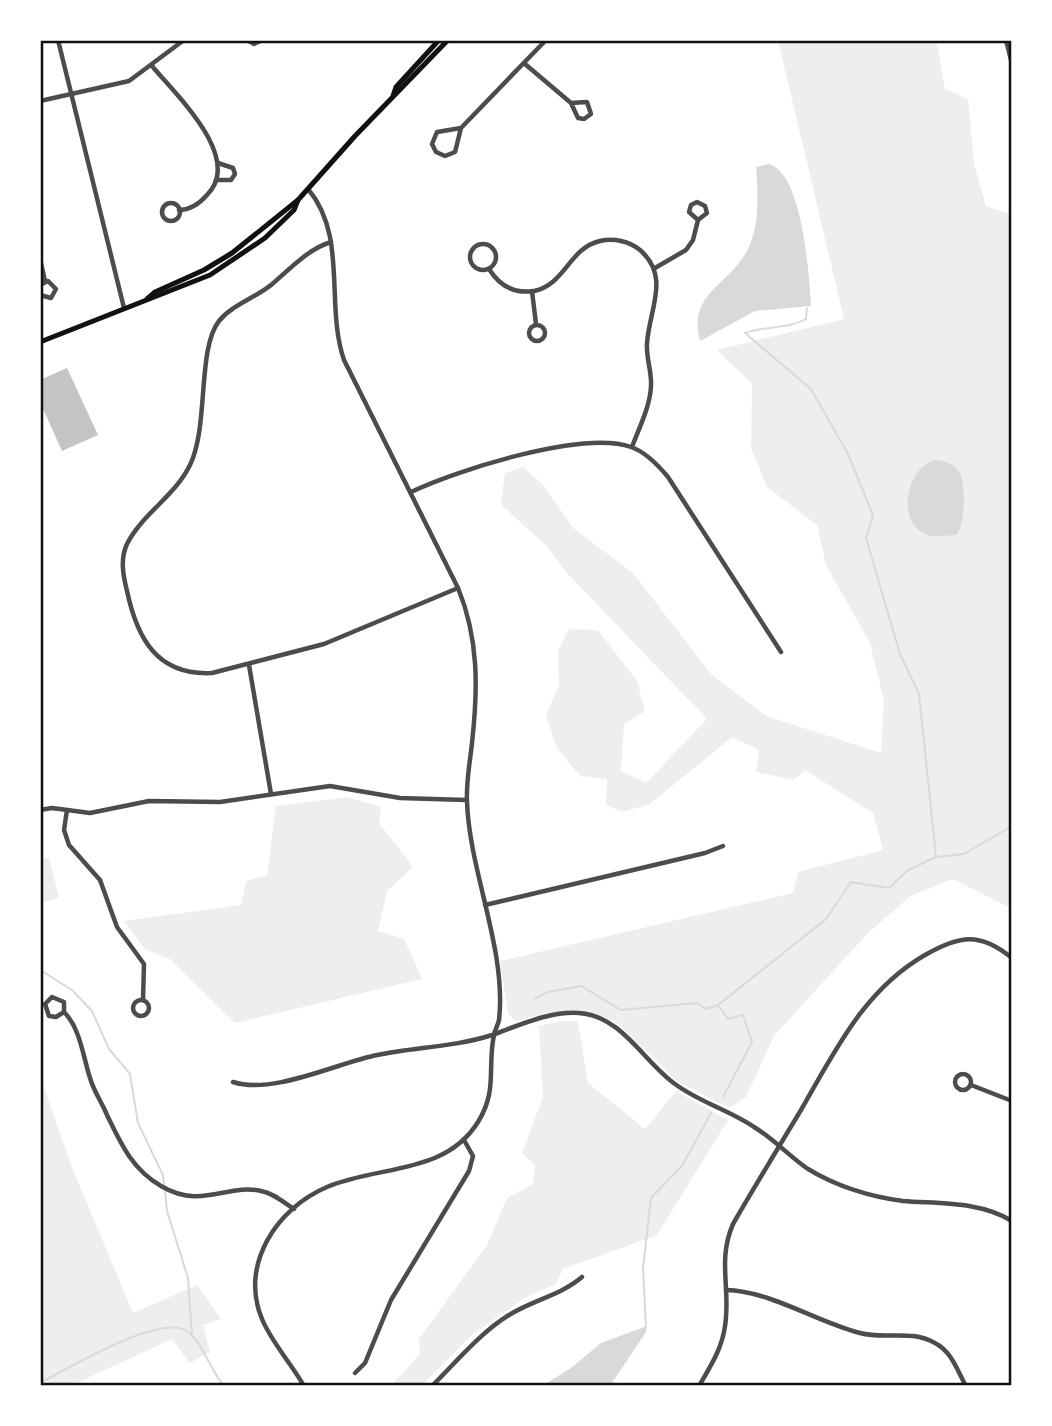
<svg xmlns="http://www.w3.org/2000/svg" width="1052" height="1426" viewBox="0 0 1052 1426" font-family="Overpass,sans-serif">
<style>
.green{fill:#eee}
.water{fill:#d9d9d9}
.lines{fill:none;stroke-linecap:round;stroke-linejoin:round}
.stream{stroke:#d9d9d9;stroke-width:2}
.building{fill:#c4c4c4}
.minor{stroke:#4c4c4c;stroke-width:4.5}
.secondary{stroke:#111;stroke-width:5}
.neatline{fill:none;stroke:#111;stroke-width:2.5}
</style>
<rect width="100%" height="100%" fill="#fff"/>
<!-- green -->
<g class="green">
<polygon points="778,40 936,40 945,89 968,99 974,164 986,206 1012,215 1012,909 953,879 912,895 867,934 774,1036 746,1097 729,1108 677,1081 615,1021 580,1010 557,1011 515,1021 508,1014 500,961 793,893 798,872 883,850 873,813 805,770 794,780 756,772 759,750 732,737 650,804 622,812 606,805 607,779 580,776 557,748 546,715 559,686 558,651 569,629 598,630 637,681 645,711 624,724 621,771 646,783 707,719 566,572 547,546 501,505 505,473 523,467 544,486 573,528 633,573 711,674 766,716 881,753 884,701 870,643 826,565 817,525 767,487 751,448 752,384 717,350 844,319"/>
<polygon points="347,797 381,807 379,823 413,867 387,891 378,931 404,939 422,979 235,1023 170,959 146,950 124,921 241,905 246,881 267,875 276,806"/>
<polygon points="40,857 49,858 59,898 40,903"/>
<polygon points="561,1021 578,1021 588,1083 645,1129 676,1091 728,1120 657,1235 563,1269 556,1284 526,1297 472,1335 421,1386 391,1386 420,1354 419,1339 487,1245 507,1198 533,1184 535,1165 522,1153 543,1097 539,1026"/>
<polygon points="40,1077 73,1170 133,1313 197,1285 221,1319 203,1325 210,1352 190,1363 172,1339 70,1386 57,1386 40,1380"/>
</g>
<!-- water -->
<g class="water">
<path d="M769,164C803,174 809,275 811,306L755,311L700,341C687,291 731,286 749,247C760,222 758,193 756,167Z"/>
<path d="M935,460C945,461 955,464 960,473C966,484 965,528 956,535C948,535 937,538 928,535C895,525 906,467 935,460Z"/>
<polygon points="647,1326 646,1332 610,1386 542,1386 571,1368 601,1343"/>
</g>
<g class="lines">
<!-- stream -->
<g class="stream">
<path d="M807,308L806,319C788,329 764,326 745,333L811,389L848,454L873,515L866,538L900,654L919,694L936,857"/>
<polyline points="40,970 72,990 92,1011 109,1049 130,1074 138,1123 163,1175 164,1184"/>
<polyline points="535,998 548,992 581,986 621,1010 697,1003 706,1009 718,1005"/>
<polyline points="723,1097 752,1042 743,1015 728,1019 718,1005 826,919 851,882 889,888 908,870 936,857 964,854 1012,826"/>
<polyline points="165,1190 167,1211 188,1278 192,1335"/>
<polyline points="646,1327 643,1268 651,1198 682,1166 711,1113"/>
<path d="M40,1383C67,1369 163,1311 188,1332C204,1345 210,1370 224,1386"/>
</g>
</g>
<!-- building -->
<polygon class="building" points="67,368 98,435 62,451 40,402 40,380"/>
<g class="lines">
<!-- minor -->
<g class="minor">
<polyline points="58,40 124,308"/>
<polyline points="247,40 254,44 262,40"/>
<polyline points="1006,40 1012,64"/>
<polyline points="525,64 571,103 578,118 584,119 591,114 587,102 571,103"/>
<path d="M152,66C176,95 244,158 207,195C200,203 190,210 179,210"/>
<polyline points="40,101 129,81 184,40"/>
<polyline points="461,128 437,132 432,144 436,152 445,156 455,152 461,128 546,40"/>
<polyline points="217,180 231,180 235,174 233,168 218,163"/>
<circle cx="171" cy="212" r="9"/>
<path d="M331,242C308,249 290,269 271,285C255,298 232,305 219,321C197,349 209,426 190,465C175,496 142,514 127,544C120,559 123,575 127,591C137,638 157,676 212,673L324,644L458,588"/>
<circle cx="483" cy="257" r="13"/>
<polyline points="40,259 45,281"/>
<polyline points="655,268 686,250 693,240 698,220 707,213 705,206 697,202 691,205 689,212 698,220"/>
<path d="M489,269C499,285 514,294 534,291C565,285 569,248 600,241C614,238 629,241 640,250C671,277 649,309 647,344C646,358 652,372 651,386C650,407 639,428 632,447"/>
<polyline points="40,285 48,281 56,289 51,298 40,295"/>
<polyline points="532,291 536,324"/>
<circle cx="537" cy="333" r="8"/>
<path d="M411,492C457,470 583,430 631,447C646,452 658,465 668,477L781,652"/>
<polyline points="249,665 271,794"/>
<polyline points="40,810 52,808 90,813 149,801 220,802 330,786 400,798 466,800"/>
<polyline points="67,810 64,830 69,845 100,880 117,927 144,964 143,1000"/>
<polyline points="485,905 705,853 723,846"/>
<circle cx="141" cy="1008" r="8"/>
<path d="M64,1012L56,1017L49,1016L45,1004L52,997L64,1002V1012C81,1029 83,1058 91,1081C95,1093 102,1103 107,1115C121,1144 132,1169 161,1186C201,1210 228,1183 261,1191C273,1193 283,1202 294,1209"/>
<circle cx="963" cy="1082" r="8"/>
<path d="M233,1082C273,1095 337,1063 377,1055C415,1047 455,1047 492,1035C520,1025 549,1011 579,1013C622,1016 643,1061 675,1084C699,1102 729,1110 754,1127C774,1139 789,1156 808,1169C836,1186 871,1197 903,1201C940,1204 979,1201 1012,1221"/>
<polyline points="971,1085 1012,1101"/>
<path d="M726,1290C771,1291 816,1322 860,1333C886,1340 910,1329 935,1343C952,1352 957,1370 966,1386"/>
<polyline points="355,1373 365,1363 391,1300 469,1171 473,1156 464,1140"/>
<path d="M304,1386C291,1363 272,1343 262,1319C239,1265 277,1208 327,1187C379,1165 445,1175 478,1122C498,1090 487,1067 494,1035C495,1029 498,1025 499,1020C507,950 469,871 467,801C466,782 470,762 472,743C478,689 479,639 458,588L344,360C325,305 348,236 308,189"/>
<path d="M432,1386C456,1362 480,1333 509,1315C533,1300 561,1295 582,1277"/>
<path d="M699,1386C710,1367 722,1349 725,1326C731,1289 717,1261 733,1224C755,1186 778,1148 801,1110C835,1051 864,990 925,955C960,935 980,932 1012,958"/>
</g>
<!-- secondary -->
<g class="secondary">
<polyline points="393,96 396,87 439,40"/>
<polyline points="147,299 155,292 204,270 232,253 298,200"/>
<polyline points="40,342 210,275 265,238 294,210 298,200 355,136 448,40"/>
</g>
</g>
<!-- border -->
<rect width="1052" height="1426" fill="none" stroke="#ffffff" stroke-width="84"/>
<rect x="42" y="42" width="968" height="1342" class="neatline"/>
</svg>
